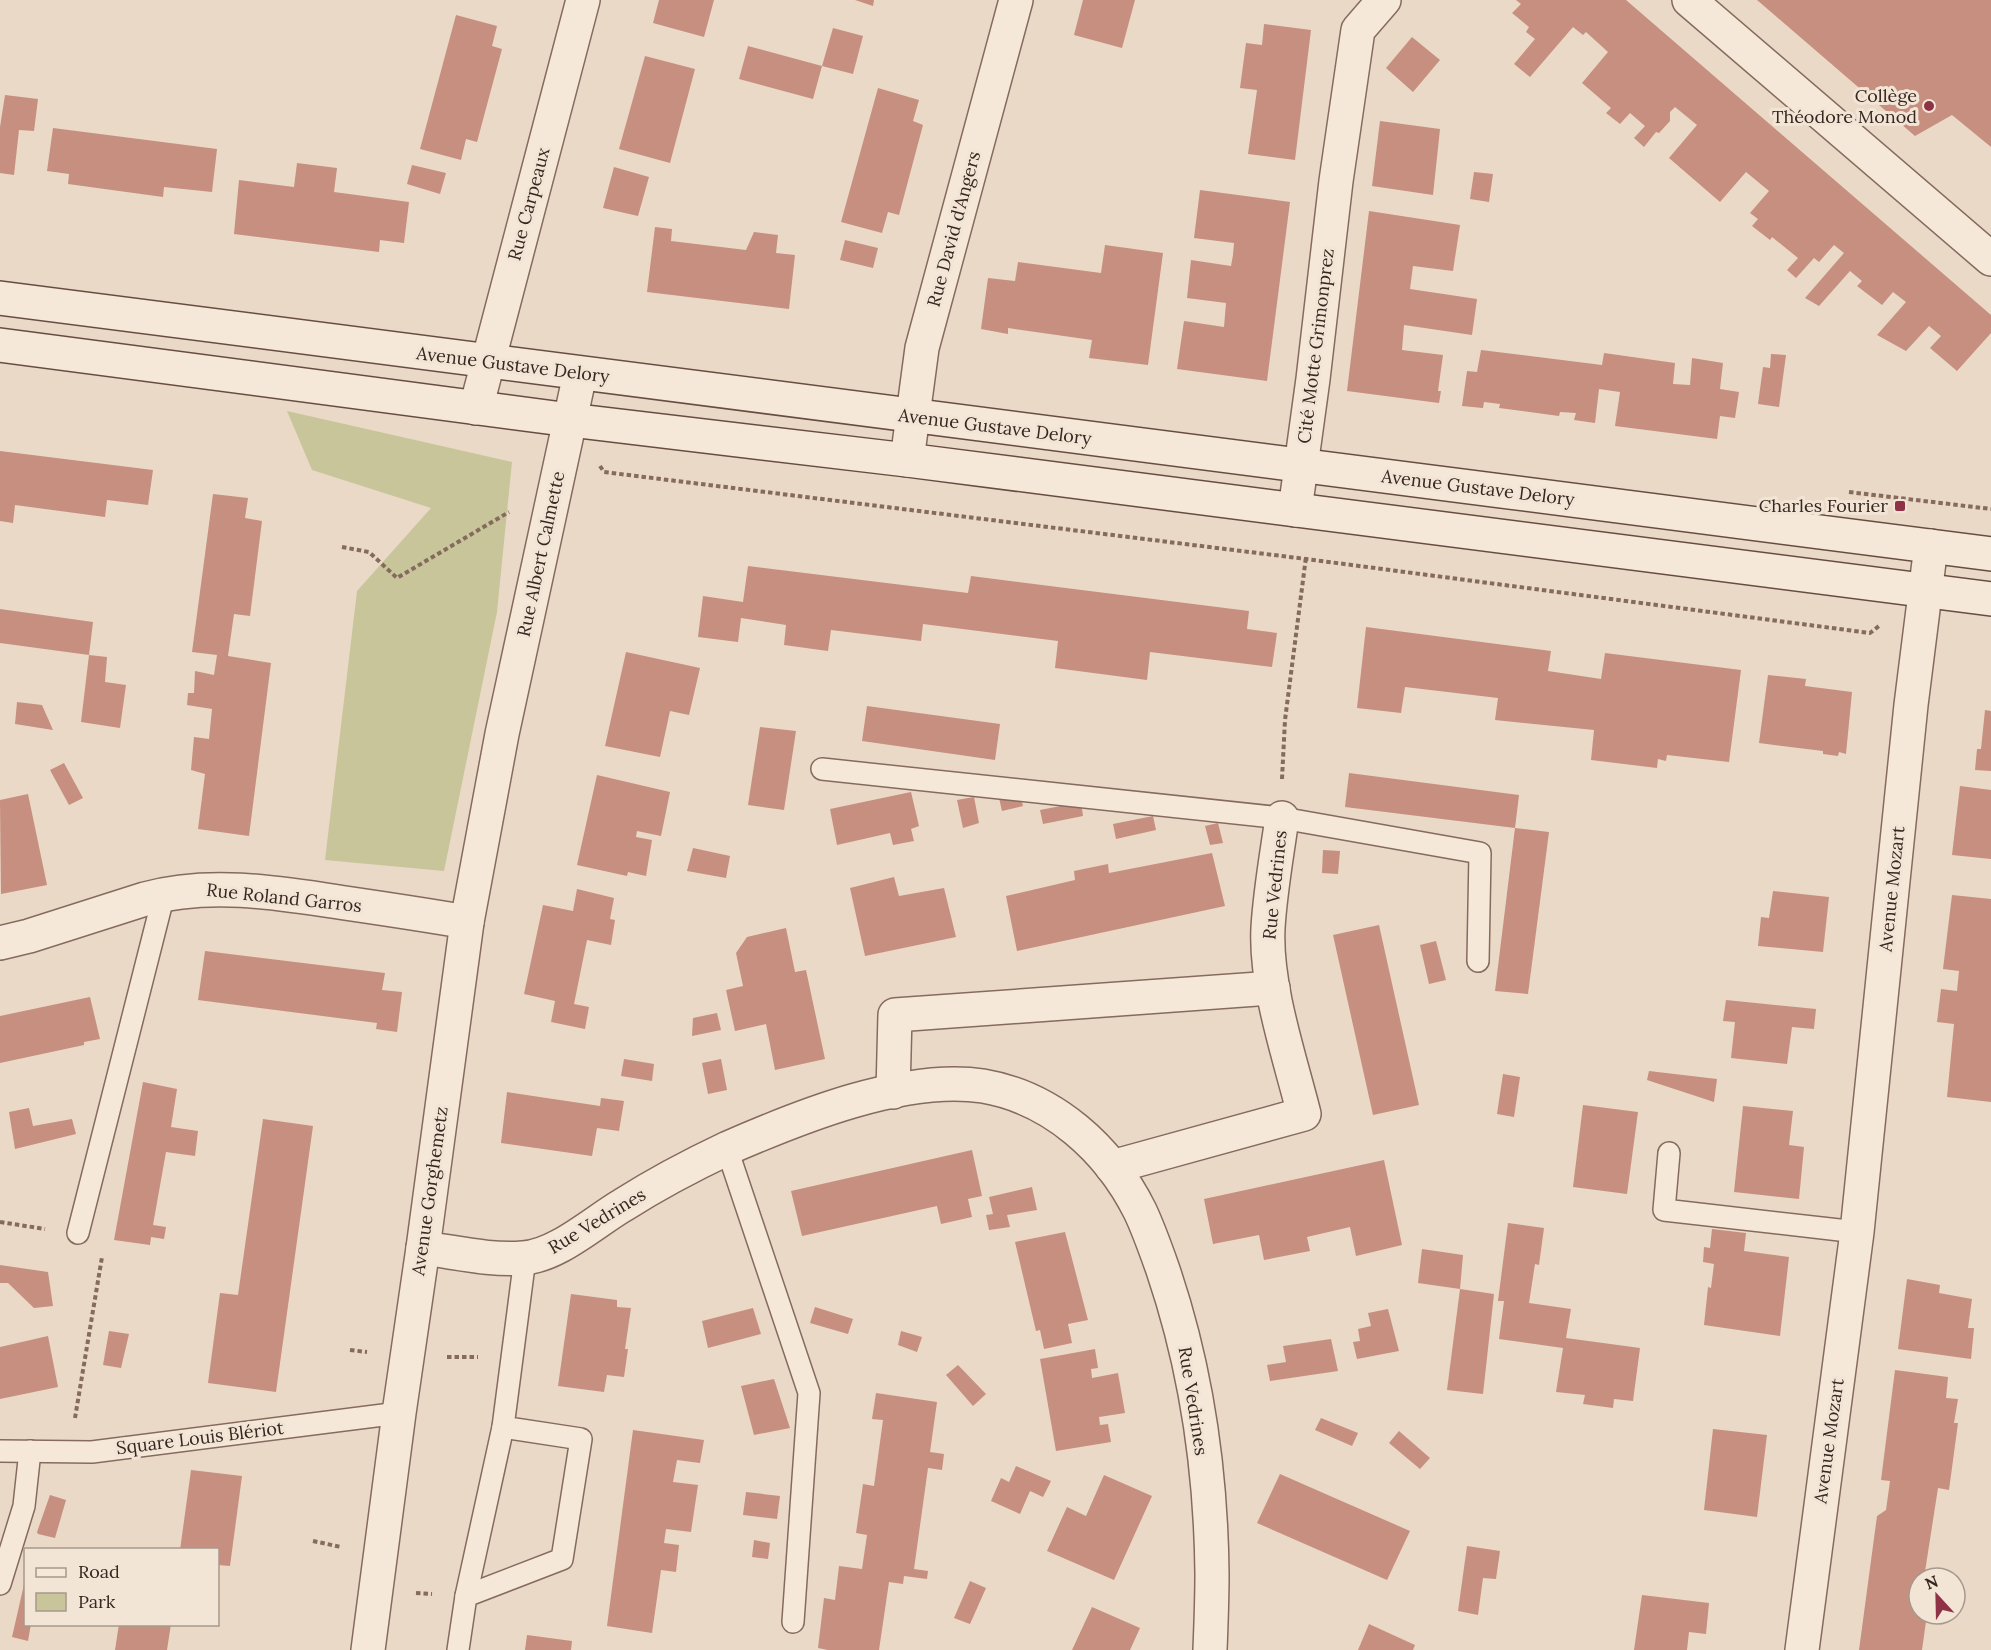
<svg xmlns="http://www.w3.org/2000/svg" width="1991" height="1650" viewBox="0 0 1991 1650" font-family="Lora,serif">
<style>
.green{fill:#c8c59b}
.building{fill:#c68f80}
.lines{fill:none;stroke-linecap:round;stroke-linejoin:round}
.lane-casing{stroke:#856b5e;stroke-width:24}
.street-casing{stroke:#856b5e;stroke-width:36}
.secondary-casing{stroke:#674d41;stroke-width:36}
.path{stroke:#856b5e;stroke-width:4;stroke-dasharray:4.5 3;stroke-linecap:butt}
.lane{stroke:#f6e8d9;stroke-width:21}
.street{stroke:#f6e8d9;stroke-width:33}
.secondary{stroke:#f6e8d9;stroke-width:33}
.poi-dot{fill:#8f3245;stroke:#f3e5d6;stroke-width:2}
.labels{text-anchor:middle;stroke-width:6;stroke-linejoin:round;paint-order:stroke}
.poi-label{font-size:18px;fill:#362720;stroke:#f3e5d6;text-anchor:end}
.street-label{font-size:18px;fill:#362720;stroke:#f3e5d6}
</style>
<rect width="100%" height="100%" fill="#ebd9c7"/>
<!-- green -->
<polygon class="green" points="287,411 512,462 497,612 444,871 325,860 357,591 431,508 312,470"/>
<!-- building -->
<g class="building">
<polygon points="659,0 714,0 704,37 653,23"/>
<polygon points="855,0 874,0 873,6"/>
<polygon points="1083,0 1135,0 1122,48 1074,35"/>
<polygon points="1516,0 1626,0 1991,315 1991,333 1957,371 1930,348 1941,336 1929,326 1906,351 1877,335 1906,302 1893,292 1882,305 1857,286 1862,281 1850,271 1819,306 1805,298 1844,253 1834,245 1819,262 1814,258 1796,278 1787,270 1798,258 1772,237 1770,240 1752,226 1758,219 1750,213 1769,191 1746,172 1720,202 1669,158 1697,125 1675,107 1670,112 1670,121 1659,133 1656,132 1644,147 1634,138 1645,126 1630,113 1620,124 1606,113 1611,108 1582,83 1608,52 1586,32 1583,35 1573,27 1530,77 1514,64 1535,39 1526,32 1529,27 1512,13 1521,4"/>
<polygon points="1757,0 1991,0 1991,147 1952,115 1915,136"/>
<polygon points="456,15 497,26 492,46 502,49 477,142 466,139 461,160 420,149"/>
<polygon points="1264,24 1311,30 1295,160 1248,154 1257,90 1240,88 1246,43 1262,45"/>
<polygon points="833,28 863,36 853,74 822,66"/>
<polygon points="1412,37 1440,60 1413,92 1386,68"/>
<polygon points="748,46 822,66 813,99 739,79"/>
<polygon points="645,56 695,69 670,163 619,149"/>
<polygon points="878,88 919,100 913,121 923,125 899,215 888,212 882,233 841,222"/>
<polygon points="5,95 38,99 34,131 19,130 14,175 0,173 0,127"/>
<polygon points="1380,121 1440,129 1433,195 1372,186"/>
<polygon points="53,128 217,149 212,192 164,187 163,197 68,184 69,174 47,171"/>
<polygon points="297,163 337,168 334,192 409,202 404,243 380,240 379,252 234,234 239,180 294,187"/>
<polygon points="412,165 446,173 440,194 407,184"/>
<polygon points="614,167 649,177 638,216 603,208"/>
<polygon points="1474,172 1493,174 1489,202 1470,199"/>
<polygon points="1200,190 1290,202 1267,381 1177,369 1184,321 1224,327 1226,303 1187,298 1191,260 1231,266 1233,255 1234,243 1194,238"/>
<polygon points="1369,211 1460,225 1453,271 1413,266 1410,289 1477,299 1472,335 1404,325 1402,350 1443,355 1438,391 1441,391 1439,403 1347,391"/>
<polygon points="655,227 672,229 671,241 746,250 754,232 778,235 776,253 795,255 789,309 647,292"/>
<polygon points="845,240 878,248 873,268 840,260"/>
<polygon points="1105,245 1163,253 1148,365 1089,358 1092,340 1008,328 1008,334 981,329 988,278 1015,281 1018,262 1101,273"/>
<polygon points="1481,350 1602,365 1604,353 1675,363 1673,384 1690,385 1692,358 1723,363 1720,389 1739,392 1735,418 1720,416 1717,439 1615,426 1620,392 1599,389 1595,423 1574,420 1576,413 1560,412 1559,416 1499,408 1500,404 1484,402 1483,408 1462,406 1467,371 1477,372"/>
<polygon points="1771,354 1786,355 1779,407 1758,404 1763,367 1770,368"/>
<polygon points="0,451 153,470 148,505 107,500 105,517 15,505 13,523 0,521"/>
<polygon points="213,494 248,498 245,518 262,521 250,616 234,614 228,656 271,663 249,836 198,829 205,774 191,770 194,737 209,739 212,709 187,705 188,693 194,693 195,671 214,675 217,655 192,652"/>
<polygon points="748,566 968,593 971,576 1249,611 1247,629 1277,633 1272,667 1150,652 1147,680 1055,668 1058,641 923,624 921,641 831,630 828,651 784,645 786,625 741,618 738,642 698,637 703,596 743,602"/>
<polygon points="0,609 93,622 89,655 107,657 105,682 126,685 120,728 81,722 89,655 0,643"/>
<polygon points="1366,627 1551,651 1548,671 1601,679 1605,653 1741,670 1729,762 1667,755 1666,761 1658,759 1657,768 1591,760 1594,730 1495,720 1498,698 1405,687 1401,713 1357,708"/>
<polygon points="626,652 700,668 689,715 670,711 660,757 605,746"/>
<polygon points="1768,675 1806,679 1805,686 1852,692 1846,754 1839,752 1838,756 1823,754 1823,751 1759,743"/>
<polygon points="17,702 42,705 53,730 15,724"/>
<polygon points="867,706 1000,724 995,760 862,741"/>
<polygon points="1985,710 1991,711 1991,771 1975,770 1977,749 1981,749"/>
<polygon points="760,727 796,731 784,810 748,805"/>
<polygon points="64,763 83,798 69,805 50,770"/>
<polygon points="1349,773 1519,795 1515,828 1345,807"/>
<polygon points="597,775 670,792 661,836 637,831 636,837 652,840 646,876 628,872 627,876 577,865"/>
<polygon points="1960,786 1991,790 1991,859 1952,855"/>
<polygon points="911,792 919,826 911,829 914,841 893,845 890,833 837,845 830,809"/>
<polygon points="28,794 47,885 1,894 0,800"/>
<polygon points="1020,794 1023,806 1002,811 999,798"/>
<polygon points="974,797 979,823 963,828 957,800"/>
<polygon points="1081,802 1083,816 1043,824 1040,810"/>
<polygon points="1153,816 1156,830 1116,839 1113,824"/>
<polygon points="1218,823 1223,843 1210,845 1205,826"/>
<polygon points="1515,828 1549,832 1528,994 1495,991"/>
<polygon points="693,848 730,856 726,878 687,871"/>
<polygon points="1323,850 1340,851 1338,874 1322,873"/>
<polygon points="1212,853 1225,906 1017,951 1006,896 1075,880 1074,871 1108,864 1109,873"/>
<polygon points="894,877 899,896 944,888 956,937 865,956 850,888"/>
<polygon points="577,889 614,898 610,919 615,920 611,945 587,940 574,1004 589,1007 585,1029 551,1022 555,1001 524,994 543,905 573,911"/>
<polygon points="1773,891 1829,897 1823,952 1758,946 1761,917 1769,918"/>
<polygon points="1952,895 1991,899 1991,1102 1947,1097 1954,1024 1937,1022 1941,989 1957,991 1959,971 1943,969"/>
<polygon points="1379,925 1419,1105 1373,1115 1333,935"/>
<polygon points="786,928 795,972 806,970 825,1059 775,1070 766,1024 735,1031 726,990 743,986 736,953 747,937"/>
<polygon points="1436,941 1446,980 1429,984 1420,945"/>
<polygon points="205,951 385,973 382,990 402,992 397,1032 376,1029 377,1023 198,1000"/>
<polygon points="90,997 100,1039 84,1042 84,1045 0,1063 0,1016"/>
<polygon points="1726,1000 1816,1009 1814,1029 1792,1027 1787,1064 1731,1058 1735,1022 1723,1021"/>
<polygon points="717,1013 721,1030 692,1036 693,1018"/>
<polygon points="624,1059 654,1064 652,1081 621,1076"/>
<polygon points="721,1059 727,1090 708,1094 702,1063"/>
<polygon points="1649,1071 1717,1079 1714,1102 1647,1080"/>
<polygon points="1503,1074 1520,1077 1514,1117 1497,1114"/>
<polygon points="143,1082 177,1089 171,1127 198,1131 195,1156 166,1152 153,1225 166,1227 164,1239 151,1237 150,1245 114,1240"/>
<polygon points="507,1092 600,1106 601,1098 624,1101 619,1131 597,1128 592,1156 501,1143"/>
<polygon points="1583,1105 1638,1112 1627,1194 1573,1187"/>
<polygon points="1743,1106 1793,1111 1789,1145 1804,1147 1799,1199 1734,1192"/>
<polygon points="29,1108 33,1126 72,1119 76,1134 15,1149 9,1112"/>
<polygon points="263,1119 313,1126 276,1392 208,1383 220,1293 238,1295"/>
<polygon points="972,1150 982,1196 968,1199 972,1217 941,1224 937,1206 802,1236 791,1191"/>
<polygon points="1384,1160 1402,1245 1356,1256 1350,1227 1307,1237 1310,1251 1264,1260 1259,1235 1213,1244 1204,1199"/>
<polygon points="1032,1187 1037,1210 1007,1215 1010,1227 989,1230 986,1215 993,1214 989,1197"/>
<polygon points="1508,1223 1544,1228 1539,1265 1535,1264 1529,1303 1571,1309 1566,1338 1640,1348 1633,1401 1614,1399 1613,1408 1583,1404 1585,1395 1556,1392 1563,1348 1499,1339 1504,1301 1498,1301"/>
<polygon points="1712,1229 1746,1233 1744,1251 1789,1257 1780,1336 1704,1325 1708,1287 1711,1288 1714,1264 1703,1262 1704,1247 1710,1248"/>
<polygon points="1065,1232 1088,1320 1068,1324 1072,1343 1044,1349 1040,1330 1036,1331 1015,1242"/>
<polygon points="1422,1249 1463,1255 1460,1289 1418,1283"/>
<polygon points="0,1265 48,1272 53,1306 34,1308 8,1283 0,1283"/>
<polygon points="1907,1279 1940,1285 1939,1293 1972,1299 1968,1328 1974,1328 1971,1359 1898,1349"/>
<polygon points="1460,1289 1494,1294 1483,1394 1447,1390"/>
<polygon points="571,1294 617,1300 617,1307 631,1308 625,1349 628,1349 624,1377 607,1375 604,1392 558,1386"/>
<polygon points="815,1307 853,1319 848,1334 810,1323"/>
<polygon points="753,1308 761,1334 708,1348 702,1321"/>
<polygon points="1388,1309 1399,1351 1357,1359 1353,1342 1360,1341 1358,1329 1371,1326 1368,1313"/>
<polygon points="109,1331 129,1334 121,1368 103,1365"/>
<polygon points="901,1331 922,1337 917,1352 898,1345"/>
<polygon points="48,1336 58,1387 0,1399 0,1347"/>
<polygon points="1331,1339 1338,1371 1270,1381 1267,1365 1286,1362 1283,1346"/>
<polygon points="1095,1349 1098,1368 1091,1369 1092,1378 1118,1373 1125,1413 1099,1417 1100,1425 1108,1424 1111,1442 1056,1451 1040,1359"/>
<polygon points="958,1365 986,1394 973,1406 946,1375"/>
<polygon points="1895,1370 1948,1377 1946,1398 1958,1399 1954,1423 1958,1423 1949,1490 1938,1488 1924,1578 1919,1578 1919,1614 1927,1614 1922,1650 1859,1650 1877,1516 1886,1510 1890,1481 1881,1480"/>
<polygon points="774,1379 790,1428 754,1435 741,1386"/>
<polygon points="876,1393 937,1402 930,1452 944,1454 942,1470 928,1468 914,1569 928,1571 927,1579 904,1576 903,1584 889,1582 879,1650 828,1650 818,1648 824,1598 835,1600 839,1566 862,1569 867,1535 856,1533 863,1484 874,1486 883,1420 872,1419"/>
<polygon points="1321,1418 1358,1433 1352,1446 1315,1430"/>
<polygon points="1713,1429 1767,1435 1757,1517 1704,1510"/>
<polygon points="633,1430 704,1440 700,1463 677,1460 673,1482 698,1485 691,1532 666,1529 664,1543 679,1545 676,1572 661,1570 652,1633 607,1626"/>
<polygon points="1399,1431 1430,1458 1420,1469 1389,1443"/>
<polygon points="1016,1466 1051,1481 1043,1497 1030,1491 1020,1514 991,1501 1001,1478 1009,1482"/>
<polygon points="191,1470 242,1476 230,1566 218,1565 218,1550 180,1550"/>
<polygon points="1280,1474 1410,1531 1387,1580 1257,1523"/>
<polygon points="1104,1475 1152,1496 1114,1580 1047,1551 1067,1507 1086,1516"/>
<polygon points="746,1492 780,1496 777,1519 743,1515"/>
<polygon points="50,1495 66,1500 55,1538 38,1534 37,1532"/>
<polygon points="754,1540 770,1543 768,1559 752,1557"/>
<polygon points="1467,1546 1500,1551 1496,1579 1483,1578 1478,1615 1458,1611"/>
<polygon points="25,1580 26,1624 31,1624 28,1641 12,1637"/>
<polygon points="970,1581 986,1588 970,1624 954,1618"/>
<polygon points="1642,1595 1709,1603 1706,1634 1689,1632 1687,1650 1634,1650"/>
<polygon points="1092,1607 1140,1628 1130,1650 1072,1650"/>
<polygon points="119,1624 171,1624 167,1650 115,1650"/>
<polygon points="1369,1624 1415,1645 1413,1650 1358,1650"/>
<polygon points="527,1635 572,1641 571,1650 525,1650"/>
</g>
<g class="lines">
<!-- lane casing -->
<g class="lane-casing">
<g id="lane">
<polyline points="822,769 1282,818 1480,853 1478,961"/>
<polyline points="727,1149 809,1393 793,1622"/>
<polyline points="1669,1153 1664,1210 1857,1232"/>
<polyline points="78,1233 164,894"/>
<polyline points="0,1451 92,1452 399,1413"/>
<polyline points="0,1584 24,1506 30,1451"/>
<polyline points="466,1596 503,1427"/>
<polyline points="458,1650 466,1596 562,1559 581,1439 503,1427 525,1258"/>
</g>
</g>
<!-- street casing -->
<g class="street-casing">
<g id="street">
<polyline points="1689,0 1991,259"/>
<polyline points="476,408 583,0"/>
<polyline points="907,460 922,348 1016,0"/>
<polyline points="1295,510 1313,379 1336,181 1358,30 1384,0"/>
<path d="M0,943L29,936L145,899C210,881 280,893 345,903C386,909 426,915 467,922"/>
<polyline points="893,1092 895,1015 1273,988"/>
<path d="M1112,1167L1304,1114C1290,1058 1265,986 1268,928C1270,892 1277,854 1282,818"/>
<path d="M423,1248C455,1252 491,1261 523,1258C557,1256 594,1222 623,1205C656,1184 692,1165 728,1148C799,1117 905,1074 983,1086C1053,1098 1109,1149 1140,1211C1149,1230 1156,1250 1163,1270C1196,1367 1211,1472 1212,1574C1212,1599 1211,1625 1210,1650"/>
<polyline points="368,1650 399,1413 423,1248 467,922 502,734 580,374"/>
<polyline points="1802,1650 1857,1232 1911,705 1931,546"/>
</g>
</g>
<!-- secondary casing -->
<g class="secondary-casing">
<g id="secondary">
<polyline points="0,298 1991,554"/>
<polyline points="0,345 570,420 907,460 1991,599"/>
</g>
</g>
<!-- path -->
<g class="path">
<polyline points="600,466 604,472 1306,559 1870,633 1879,626"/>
<polyline points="1849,492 1991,509"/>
<polyline points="342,547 369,552 397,578 509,512"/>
<polyline points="1282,779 1285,720 1306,557"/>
<polyline points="0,1222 45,1229"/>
<polyline points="350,1350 367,1352"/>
<polyline points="447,1357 478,1357"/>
<polyline points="75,1418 102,1257"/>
<polyline points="313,1541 341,1547"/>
<polyline points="416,1593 432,1594"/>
</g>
<!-- lane -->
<use href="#lane" class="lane"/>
<!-- street -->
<use href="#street" class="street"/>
<!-- secondary -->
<use href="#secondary" class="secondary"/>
</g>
<!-- markers -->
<g class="poi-dot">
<circle cx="1929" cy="106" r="6"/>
<rect x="1894" y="500" width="12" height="12" rx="3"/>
</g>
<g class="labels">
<!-- poi labels -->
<g class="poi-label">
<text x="1917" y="102">Collège<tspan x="1917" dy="21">Théodore Monod</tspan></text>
<text x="1888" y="512">Charles Fourier</text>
</g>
<!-- street labels -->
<g class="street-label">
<text transform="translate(529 204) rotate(-75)" y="6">Rue Carpeaux</text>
<text transform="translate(954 229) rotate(-75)" y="6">Rue David d'Angers</text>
<text transform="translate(1316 346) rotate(-83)" y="6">Cité Motte Grimonprez</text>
<text transform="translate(513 365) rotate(7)" y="6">Avenue Gustave Delory</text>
<text transform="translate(995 427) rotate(7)" y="6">Avenue Gustave Delory</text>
<text transform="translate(1478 488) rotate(7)" y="6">Avenue Gustave Delory</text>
<text transform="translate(541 554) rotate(-78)" y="6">Rue Albert Calmette</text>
<text transform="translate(1275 885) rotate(-84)" y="6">Rue Vedrines</text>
<text transform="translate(1892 889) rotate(-84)" y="6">Avenue Mozart</text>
<text transform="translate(284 898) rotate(6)" y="6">Rue Roland Garros</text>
<text transform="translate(430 1191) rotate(-82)" y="6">Avenue Gorghemetz</text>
<text transform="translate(597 1221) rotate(-31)" y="6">Rue Vedrines</text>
<text transform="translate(1193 1401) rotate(81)" y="6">Rue Vedrines</text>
<text transform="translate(200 1438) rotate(-7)" y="6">Square Louis Blériot</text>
<text transform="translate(1829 1441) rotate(-82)" y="6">Avenue Mozart</text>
</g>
</g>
<!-- legend -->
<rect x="24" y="1548" width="195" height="78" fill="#f3e5d6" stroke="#a7998d" stroke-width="1.5"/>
<rect x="36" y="1568" width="30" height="9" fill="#f6e8d9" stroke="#a7998d" stroke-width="1.5"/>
<text x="78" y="1578" font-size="18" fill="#362720">Road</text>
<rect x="36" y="1593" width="30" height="18" fill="#c8c59b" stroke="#a7998d" stroke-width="1.5"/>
<text x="78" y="1608" font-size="18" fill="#362720">Park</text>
<!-- north arrow -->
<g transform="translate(1937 1596) rotate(338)"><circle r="28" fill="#f3e5d6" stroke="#a7998d" stroke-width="1.5"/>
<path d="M0-4.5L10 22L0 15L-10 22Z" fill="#8f3245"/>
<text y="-9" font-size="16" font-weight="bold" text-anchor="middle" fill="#362720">N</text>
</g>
</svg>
